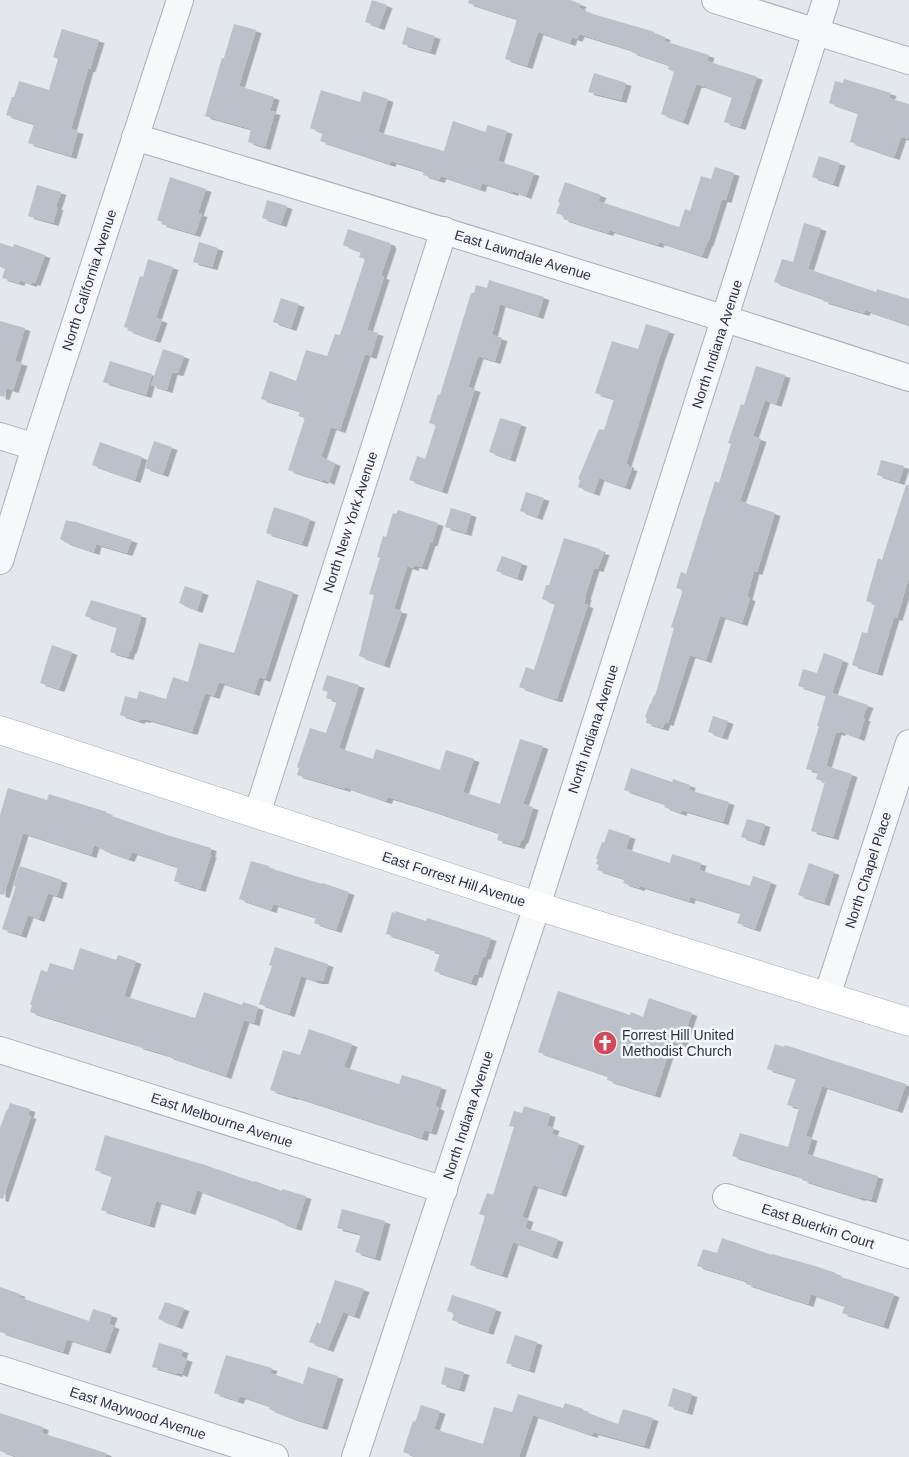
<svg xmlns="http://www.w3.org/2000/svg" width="909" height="1457" viewBox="0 0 909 1457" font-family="Helvetica,sans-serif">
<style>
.building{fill:#bbc0ca;filter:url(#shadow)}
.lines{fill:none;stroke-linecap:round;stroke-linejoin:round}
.minor-casing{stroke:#a9aeb7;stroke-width:28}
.major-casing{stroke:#a3abb8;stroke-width:29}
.minor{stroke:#f7f8fa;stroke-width:26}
.major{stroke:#fff;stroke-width:28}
.labels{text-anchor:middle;stroke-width:5;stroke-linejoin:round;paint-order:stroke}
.street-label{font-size:14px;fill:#2b3445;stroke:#f4f6f9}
.poi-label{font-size:14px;fill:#2b3445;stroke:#f4f6f9;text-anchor:start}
</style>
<defs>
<filter id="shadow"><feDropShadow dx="5.5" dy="3" stdDeviation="0" flood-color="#0004"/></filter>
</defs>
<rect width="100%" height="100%" fill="#e4e7ec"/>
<!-- building -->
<g class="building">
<polygon points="372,0 387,5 379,27 365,22"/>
<polygon points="469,0 570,0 581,4 579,8 586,10 586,12 655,32 654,33 665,37 664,41 709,55 707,61 755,76 757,77 740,127 724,122 732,97 700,85 696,85 683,122 661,114 674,72 668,69 669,65 631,52 632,50 579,34 577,39 572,37 570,43 538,32 527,66 505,59 517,19 468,3"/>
<polygon points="234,24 256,30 239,86 274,97 270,111 275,112 265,147 248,142 251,129 205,116 222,58 224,58"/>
<polygon points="407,27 435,36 430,52 402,44"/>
<polygon points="62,29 99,40 90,69 88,69 71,129 78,131 71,156 28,143 34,124 6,115 12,97 14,97 19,81 49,90 58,59 53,57"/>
<polygon points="594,73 626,83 621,100 588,92"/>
<polygon points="844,79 891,93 889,98 909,104 909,139 901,137 894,157 850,142 858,113 829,103 835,81 843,83"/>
<polygon points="321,90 360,102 363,91 388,99 378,132 444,151 453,121 485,132 488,125 507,131 498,161 534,173 526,196 513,191 513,193 482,183 480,189 441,176 439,180 423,175 424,171 391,161 390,164 320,141 323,133 310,128"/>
<polygon points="819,156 840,163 833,184 812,177"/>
<polygon points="715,167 734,173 726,200 722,199 708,243 707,243 702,256 659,242 658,245 648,242 609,230 608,233 563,219 564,216 556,213 560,203 558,202 565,182 601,195 598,201 679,227 685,209 690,211 701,176 711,179"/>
<polygon points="170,177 206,189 198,213 202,214 195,234 161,224 162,222 157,220"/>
<polygon points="37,185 61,192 56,207 58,207 53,223 28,216"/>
<polygon points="267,200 287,206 281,224 262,218"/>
<polygon points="804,223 821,228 808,269 876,292 877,289 909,299 909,325 865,310 864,313 823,301 824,299 774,282 782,259 793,262"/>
<polygon points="348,229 390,243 390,245 391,246 381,276 384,277 367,330 378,333 371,356 365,354 340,430 331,427 321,457 335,463 329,482 323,479 323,481 288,470 305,418 298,416 300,411 261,399 270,371 296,381 306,350 327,356 335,334 340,335 365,259 359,257 361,252 343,245"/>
<polygon points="199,242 218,248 212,267 193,262"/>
<polygon points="0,243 13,247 14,244 45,255 35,283 32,282 31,284 20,280 19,283 2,278 5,269 0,267"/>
<polygon points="148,259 173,267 156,318 162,320 155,340 127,330 128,328 124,327 140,276 143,277"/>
<polygon points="489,280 544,297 538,316 500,304 492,335 502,338 495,361 478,356 468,387 475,389 442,491 409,480 417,456 425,459 436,425 429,423 438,394 440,395 471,293 474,293 476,285 487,288"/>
<polygon points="281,298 299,304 291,328 273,322"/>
<polygon points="0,321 25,328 15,361 22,363 13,390 7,388 4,397 0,396"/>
<polygon points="646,324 669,331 660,356 626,464 629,465 628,467 632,468 625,487 599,478 594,493 578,487 580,480 578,479 599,429 604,430 614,399 595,393 612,341 638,349"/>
<polygon points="163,349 184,356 178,373 172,372 167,390 151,385"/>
<polygon points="110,361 152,374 146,395 103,382"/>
<polygon points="756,366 785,375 776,404 765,400 753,436 761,439 740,501 775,513 757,572 754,571 747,597 750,598 742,623 720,616 706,660 690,655 668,723 665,722 663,728 646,723 647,718 645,717 650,704 651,703 654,695 655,696 674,628 671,627 683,590 676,588 681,572 686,574 715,481 719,483 731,444 728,443 741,404 744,405"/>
<polygon points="500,418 521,424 510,459 489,452"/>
<polygon points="154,441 172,447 163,474 145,468"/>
<polygon points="100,442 142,457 135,480 92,465"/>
<polygon points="881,460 904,466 899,482 877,475"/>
<polygon points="906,485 909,485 909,577 897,618 894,617 877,673 852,665 862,632 867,633 875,604 866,601 878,558 882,560"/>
<polygon points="526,492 544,498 537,517 520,511"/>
<polygon points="274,507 310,519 302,544 266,533"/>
<polygon points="451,508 471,514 466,533 445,527"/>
<polygon points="398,510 438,523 432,543 430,543 422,567 414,565 413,568 407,566 394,609 402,611 384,665 359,656 374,595 369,594 380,558 377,557 383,536 386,537 393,513 396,514"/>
<polygon points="66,520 73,522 73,521 132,540 127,553 96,544 94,552 65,542 60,539"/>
<polygon points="564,538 600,549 599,551 604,552 598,569 594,568 585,597 586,597 584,604 588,605 557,699 554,699 519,687 526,667 534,670 555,604 542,599 546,585 549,585"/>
<polygon points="502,556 522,563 517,578 496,571"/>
<polygon points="257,580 293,592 265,679 259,677 254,693 219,682 214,696 205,693 192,732 146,719 145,720 140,719 139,721 120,715 125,696 137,699 139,691 166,699 173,677 188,682 199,643 234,653"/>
<polygon points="185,586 203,592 197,610 179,603"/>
<polygon points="91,600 141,615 140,621 131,651 130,650 128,657 110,652 117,627 85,616"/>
<polygon points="52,645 72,652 59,689 40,683"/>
<polygon points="824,653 843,660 832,693 868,705 863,718 865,718 859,738 840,731 840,733 836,732 826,766 852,774 833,837 811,831 825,782 816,779 818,772 806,769 819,726 817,726 826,695 798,686 803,669 817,673"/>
<polygon points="327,675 359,685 339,748 373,759 376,749 440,770 446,750 474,759 463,792 500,804 520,739 543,746 523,804 533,807 523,840 521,841 519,846 497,840 499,833 424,808 388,797 386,801 345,787 345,789 297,775 299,768 297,767 310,728 326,733 337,701 326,698 328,692 322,690"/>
<polygon points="713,716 728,721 722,737 708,732"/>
<polygon points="631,768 672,782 673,779 690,785 689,790 729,802 723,822 682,810 681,813 664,807 665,804 624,790"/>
<polygon points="8,788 47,800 49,794 107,812 106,814 167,835 211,848 210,854 211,855 200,889 174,881 178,867 132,852 129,859 106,851 94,845 91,855 23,833 4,895 0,894 0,815"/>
<polygon points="747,819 765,824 759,843 741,837"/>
<polygon points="609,829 630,836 626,849 670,863 672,854 701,863 699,870 750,886 753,876 771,882 755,929 737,923 741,913 690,897 689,901 640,886 639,888 623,883 625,879 597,870 599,865 596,864 598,859 596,859 602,842 604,843"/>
<polygon points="251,861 269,866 269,868 322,884 323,883 349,892 336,930 314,923 316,918 312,916 273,904 271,910 239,899"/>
<polygon points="809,863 834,872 824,903 798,895"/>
<polygon points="20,866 62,880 57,896 48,893 39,919 28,915 21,935 2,929 16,886 13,886"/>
<polygon points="395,911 426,921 427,918 491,938 485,957 483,956 477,975 474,974 471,983 434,971 440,953 429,950 430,948 386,934 392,912 395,913"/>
<polygon points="275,947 328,964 323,981 316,981 301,976 289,1014 259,1004 272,966 269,965"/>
<polygon points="80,948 116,960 118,955 136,961 124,996 195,1018 204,992 242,1005 243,1002 258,1007 254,1023 244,1020 226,1076 167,1056 167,1055 137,1046 138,1045 30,1012 32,1005 30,1005 41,970 47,972 50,963 73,970"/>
<polygon points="558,991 630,1015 631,1012 643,1017 649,998 692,1013 681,1045 672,1042 655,1095 607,1080 608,1076 538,1052"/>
<polygon points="309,1029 352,1044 344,1067 399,1084 402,1075 441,1087 435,1106 439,1108 431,1132 424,1130 422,1138 293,1096 293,1097 270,1090 283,1050 300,1055"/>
<polygon points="775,1044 784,1047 785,1045 906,1084 897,1110 822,1086 806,1136 812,1138 807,1154 878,1176 871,1200 860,1197 860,1198 802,1180 803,1178 795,1175 732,1156 740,1133 788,1147 799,1108 787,1105 796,1078 767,1069"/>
<polygon points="10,1103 30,1109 28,1115 31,1116 3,1199 0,1198 0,1128 7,1109 8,1110"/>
<polygon points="524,1106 550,1114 547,1126 554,1128 552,1134 579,1143 561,1194 533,1185 522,1217 528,1219 525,1228 558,1239 552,1256 513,1242 502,1275 470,1265 485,1216 479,1214 487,1193 493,1195 514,1127 509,1126 514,1111 522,1113"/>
<polygon points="105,1135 205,1165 254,1182 255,1181 282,1191 282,1189 306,1196 296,1228 279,1222 279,1220 197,1190 190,1212 156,1201 149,1225 101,1210 112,1176 95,1170"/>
<polygon points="342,1209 385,1221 375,1258 355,1252 361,1234 337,1228"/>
<polygon points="722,1238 772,1255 772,1254 815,1266 836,1273 835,1275 894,1294 883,1326 842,1313 845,1306 811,1294 808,1304 746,1284 746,1281 697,1266 703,1249 717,1253"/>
<polygon points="335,1280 364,1289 354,1316 343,1312 328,1349 309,1342 317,1322 320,1324"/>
<polygon points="0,1287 20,1294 19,1297 89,1321 93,1309 112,1315 109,1324 114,1326 105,1351 67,1339 63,1352 0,1332"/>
<polygon points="452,1295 496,1309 488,1332 452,1320 454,1313 447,1311"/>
<polygon points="165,1302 184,1308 177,1326 158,1319"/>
<polygon points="515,1335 537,1342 529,1370 506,1363"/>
<polygon points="159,1343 183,1350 181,1357 187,1359 182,1374 177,1372 177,1374 152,1367"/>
<polygon points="226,1355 272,1368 270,1373 303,1384 308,1367 338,1376 322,1427 292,1418 269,1409 270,1406 240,1396 238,1401 214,1393"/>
<polygon points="445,1367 464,1372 459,1389 441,1384"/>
<polygon points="673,1388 692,1394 687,1412 668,1406"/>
<polygon points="518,1394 563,1408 565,1403 583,1409 583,1411 618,1424 623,1409 653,1418 644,1446 593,1432 592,1435 533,1415 519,1457 417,1457 403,1452 413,1421 415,1422 421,1405 440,1411 434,1429 483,1444 494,1407 512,1412"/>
<polygon points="0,1413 43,1427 42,1433 106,1453 106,1457 18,1457 0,1451"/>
</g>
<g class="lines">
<!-- minor casing -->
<g class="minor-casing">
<g id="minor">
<polyline points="715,0 909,61"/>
<path d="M135,137C394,215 652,294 909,378"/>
<polyline points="0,436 35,447"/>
<polyline points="0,561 35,447 180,0"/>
<polyline points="257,814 444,230"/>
<polyline points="827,996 909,743"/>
<polyline points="0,1050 444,1190"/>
<polyline points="726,1197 909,1255"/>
<polyline points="0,1369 275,1457"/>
<polyline points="355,1457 537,906 826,0"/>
</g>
</g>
<!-- major casing -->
<g class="major-casing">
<polyline id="major" points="0,730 537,906 909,1022"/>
</g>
<!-- minor -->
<use href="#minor" class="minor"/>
<!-- major -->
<use href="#major" class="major"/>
</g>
<!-- icons -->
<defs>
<g id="church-disc" transform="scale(1.25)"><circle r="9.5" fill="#d1495b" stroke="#f4f6f9"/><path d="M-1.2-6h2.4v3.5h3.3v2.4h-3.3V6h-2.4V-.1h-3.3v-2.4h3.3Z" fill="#fff"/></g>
</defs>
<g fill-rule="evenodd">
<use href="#church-disc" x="605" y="1043"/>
</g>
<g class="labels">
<!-- street labels -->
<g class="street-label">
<text transform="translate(523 255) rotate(17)" y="5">East Lawndale Avenue</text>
<text transform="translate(89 280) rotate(-72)" y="5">North California Avenue</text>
<text transform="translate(717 344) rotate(-72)" y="5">North Indiana Avenue</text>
<text transform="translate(350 522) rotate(-72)" y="5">North New York Avenue</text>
<text transform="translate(593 729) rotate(-72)" y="5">North Indiana Avenue</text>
<text transform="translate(868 870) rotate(-72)" y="5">North Chapel Place</text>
<text transform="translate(454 879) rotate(18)" y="5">East Forrest Hill Avenue</text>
<text transform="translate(468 1115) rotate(-72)" y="5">North Indiana Avenue</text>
<text transform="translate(222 1120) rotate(18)" y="5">East Melbourne Avenue</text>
<text transform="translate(818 1226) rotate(18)" y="5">East Buerkin Court</text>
<text transform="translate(138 1413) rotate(18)" y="5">East Maywood Avenue</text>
</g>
<!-- poi labels -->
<g class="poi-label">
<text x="622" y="1040">Forrest Hill United<tspan x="622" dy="16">Methodist Church</tspan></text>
</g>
</g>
</svg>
